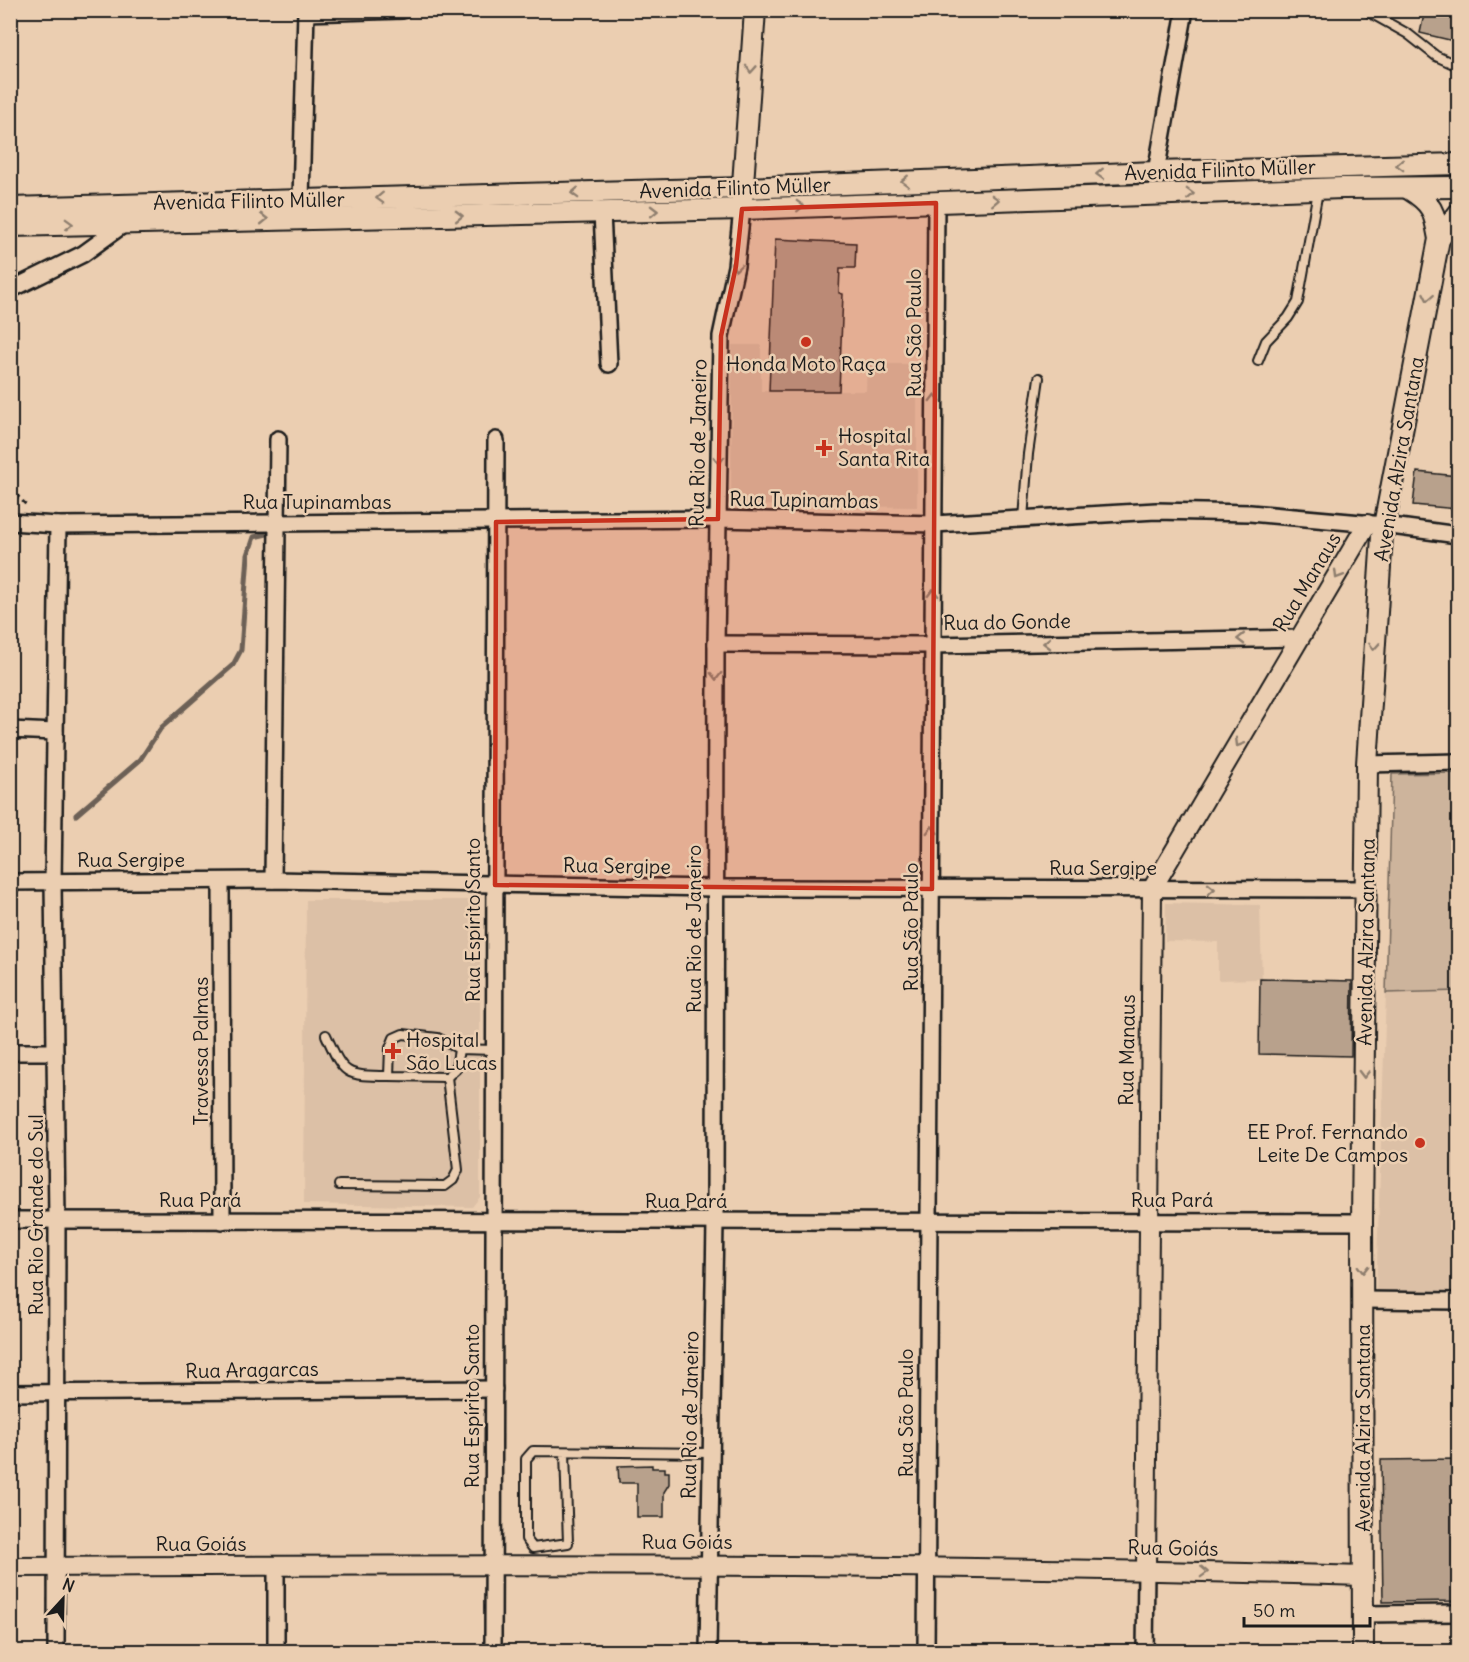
<svg xmlns="http://www.w3.org/2000/svg" width="1469" height="1662" viewBox="0 0 1469 1662" font-family="Delius,sans-serif">
<style>
.built{fill:#dcc0a6}
.green{fill:#cdb49c;stroke:#74685c;stroke-width:1.5}
.lines{fill:none;stroke-linecap:round;stroke-linejoin:round}
.stream{stroke:#6c6156;stroke-width:5}
.building{fill:#b8a18c;stroke:#1c1c1c;stroke-width:1.5}
.service-casing{stroke:#1c1c1c;stroke-width:12}
.minor-casing{stroke:#1c1c1c;stroke-width:20}
.tertiary-casing{stroke:#1c1c1c;stroke-width:22}
.secondary-casing{stroke:#1c1c1c;stroke-width:24}
.path{stroke:#1c1c1c;stroke-width:3;stroke-dasharray:4.5 4.5;stroke-linecap:butt}
.service{stroke:#ebceb1;stroke-width:8}
.minor{stroke:#ebceb1;stroke-width:15}
.tertiary{stroke:#ebceb1;stroke-width:18}
.secondary{stroke:#ebceb1;stroke-width:20}
.oneway{stroke:#8e7e6e}
.marked{fill:#c8321e;fill-opacity:0.2;stroke:#c8321e;stroke-width:4.5;stroke-linejoin:round}
.poi-dot{fill:#c8321e;stroke:#ebceb1;stroke-width:2}
.labels{text-anchor:middle;stroke-width:5;stroke-linejoin:round;paint-order:stroke}
.street-label{font-size:20px;fill:#1c1c1c;stroke:#ebceb1}
.poi-label{font-size:20px;fill:#1c1c1c;stroke:#ebceb1;text-anchor:start}
</style>
<rect width="100%" height="100%" fill="#ebceb1"/>
<filter id="ink" filterUnits="userSpaceOnUse"><feTurbulence type="fractalNoise" baseFrequency=".0167" numOctaves="2"/><feDisplacementMap in="SourceGraphic" scale="12" xChannelSelector="R" yChannelSelector="G"/><feConvolveMatrix kernelMatrix="1 2 1 2 8 2 1 2 1" color-interpolation-filters="sRGB"/></filter>
<g filter="url(#ink)">
<!-- built -->
<g class="built">
<polygon points="732,345 761,345 761,391 866,391 867,364 917,364 917,507 731,505"/>
<polygon points="306,900 471,900 480,906 480,1197 472,1207 304,1204"/>
<polygon points="1166,903 1260,905 1262,979 1352,981 1351,1056 1259,1054 1260,979 1218,980 1218,942 1165,941"/>
<polygon points="1458,991 1458,1292 1376,1293 1386,993"/>
</g>
<!-- green -->
<polygon class="green" points="1458,773 1458,991 1386,993 1392,774"/>
<g class="lines">
<!-- stream -->
<polyline class="stream" points="76,815 140,760 161,728 233,665 241,650 248,555 254,537 267,534"/>
</g>
<!-- building -->
<g class="building">
<polygon points="1425,10 1458,10 1458,42 1420,33"/>
<polygon points="775,239 856,243 855,268 840,268 839,293 843,294 839,391 769,391"/>
<polygon points="1417,472 1458,476 1458,509 1413,505"/>
<polygon points="1260,979 1352,981 1351,1056 1259,1054"/>
<polygon points="1458,1459 1458,1601 1383,1602 1381,1460"/>
<polygon points="652,1465 652,1468 665,1468 665,1472 669,1472 669,1484 664,1492 664,1517 637,1517 637,1483 619,1483 618,1466"/>
</g>
<g class="lines">
<!-- service casing -->
<g class="service-casing">
<g id="service">
<polyline points="1365,10 1408,34 1436,56 1458,66"/>
<polyline points="1258,361 1266,341 1288,318 1298,302 1318,191"/>
<polyline points="1023,519 1028,454 1039,378"/>
<path d="M326,1035C344,1075 344,1076 389,1076"/>
<polyline points="459,1049 456,1069 447,1077 389,1076 390,1048 394,1038 403,1034 438,1038 459,1049 494,1050"/>
<polyline points="339,1185 445,1186 453,1180 458,1170 447,1077"/>
<polyline points="565,1452 568,1543 533,1548 526,1539 526,1459 533,1451 710,1453"/>
</g>
</g>
<!-- minor casing -->
<g class="minor-casing">
<g id="minor">
<polyline points="306,13 403,10"/>
<polyline points="1156,172 1185,10"/>
<polyline points="301,200 306,10"/>
<polyline points="602,212 609,364"/>
<polyline points="10,290 83,254 127,222"/>
<polyline points="10,522 58,525 718,519 934,524 1156,511 1250,513 1384,525 1458,535"/>
<polyline points="716,644 932,645 1300,638"/>
<polyline points="10,730 55,732"/>
<polyline points="1367,764 1458,762"/>
<polyline points="273,880 278,439"/>
<polyline points="221,881 222,1221"/>
<polyline points="10,882 273,880 714,888 1367,889"/>
<polyline points="10,1052 55,1052"/>
<polyline points="10,1220 1362,1222"/>
<polyline points="1363,1300 1458,1301"/>
<polyline points="10,1393 494,1389"/>
<polyline points="276,1566 276,1652"/>
<polyline points="1363,1614 1458,1613"/>
<polyline points="56,1652 57,1220 53,882 58,525"/>
<polyline points="493,1652 496,440"/>
<polyline points="708,1652 715,1222 716,644 721,336 736,266 742,209"/>
<polyline points="926,1652 936,203"/>
<polyline points="1145,1652 1146,1570"/>
</g>
</g>
<!-- tertiary casing -->
<g class="tertiary-casing">
<g id="tertiary">
<path d="M10,1567C461,1564 912,1563 1363,1576"/>
<polyline points="1146,1570 1152,889 1367,524"/>
</g>
</g>
<!-- secondary casing -->
<g class="secondary-casing">
<g id="secondary">
<polyline points="742,199 755,10"/>
<polyline points="10,208 743,188 1156,172 1458,164"/>
<polyline points="10,226 742,209 1343,188 1458,187"/>
<polyline points="1439,239 1458,214"/>
<path d="M1363,1652L1362,1222L1367,764L1382,536L1439,239C1434,211 1433,204 1409,189"/>
</g>
</g>
<!-- path -->
<polyline class="path" points="10,488 28,507"/>
<!-- service -->
<use href="#service" class="service"/>
<!-- minor -->
<use href="#minor" class="minor"/>
<!-- tertiary -->
<use href="#tertiary" class="tertiary"/>
<!-- secondary -->
<use href="#secondary" class="secondary"/>
</g>
<!-- one-way arrows -->
<defs><path id="oneway-chevron" d="M-2-3.5L2.5 0L-2 3.5" fill="none" stroke-width="1.6" stroke-linecap="round" stroke-linejoin="round" transform="scale(1.5)"/></defs>
<g class="oneway">
<use href="#oneway-chevron" transform="translate(751 69) rotate(94)"/>
<use href="#oneway-chevron" transform="translate(1400 165) rotate(178)"/>
<use href="#oneway-chevron" transform="translate(1100 174) rotate(178)"/>
<use href="#oneway-chevron" transform="translate(905 181) rotate(178)"/>
<use href="#oneway-chevron" transform="translate(575 193) rotate(178)"/>
<use href="#oneway-chevron" transform="translate(1190 194) rotate(-2)"/>
<use href="#oneway-chevron" transform="translate(380 198) rotate(178)"/>
<use href="#oneway-chevron" transform="translate(995 200) rotate(-2)"/>
<use href="#oneway-chevron" transform="translate(800 206) rotate(-2)"/>
<use href="#oneway-chevron" transform="translate(654 211) rotate(-1)"/>
<use href="#oneway-chevron" transform="translate(459 216) rotate(-1)"/>
<use href="#oneway-chevron" transform="translate(264 219) rotate(-1)"/>
<use href="#oneway-chevron" transform="translate(69 224) rotate(-2)"/>
<use href="#oneway-chevron" transform="translate(736 267) rotate(98)"/>
<use href="#oneway-chevron" transform="translate(1428 297) rotate(101)"/>
<use href="#oneway-chevron" transform="translate(935 398) rotate(-90)"/>
<use href="#oneway-chevron" transform="translate(719 460) rotate(91)"/>
<use href="#oneway-chevron" transform="translate(1338 575) rotate(121)"/>
<use href="#oneway-chevron" transform="translate(933 593) rotate(-89)"/>
<use href="#oneway-chevron" transform="translate(1241 639) rotate(179)"/>
<use href="#oneway-chevron" transform="translate(1047 643) rotate(179)"/>
<use href="#oneway-chevron" transform="translate(1374 646) rotate(94)"/>
<use href="#oneway-chevron" transform="translate(716 676) rotate(90)"/>
<use href="#oneway-chevron" transform="translate(1239 743) rotate(121)"/>
<use href="#oneway-chevron" transform="translate(932 830) rotate(-90)"/>
<use href="#oneway-chevron" transform="translate(1211 889)"/>
<use href="#oneway-chevron" transform="translate(1364 1074) rotate(91)"/>
<use href="#oneway-chevron" transform="translate(1363 1269) rotate(90)"/>
<use href="#oneway-chevron" transform="translate(1204 1572) rotate(2)"/>
</g>
</g>
<!-- marked area -->
<path class="marked" d="M936,203L932,889L495,885L496,522L718,519L721,336L736,266L742,209Z"/>
<!-- markers -->
<g class="poi-dot">
<circle cx="806" cy="342" r="6"/>
<path d="M821 439h6v6h6v6h-6v6h-6v-6h-6v-6h6z"/>
<path d="M390 1042h6v6h6v6h-6v6h-6v-6h-6v-6h6z"/>
<circle cx="1420" cy="1143" r="6"/>
</g>
<g class="labels">
<!-- street labels -->
<g class="street-label">
<text transform="translate(1220 170) rotate(-2)" y="7">Avenida Filinto Müller</text>
<text transform="translate(735 188) rotate(-2)" y="7">Avenida Filinto Müller</text>
<text transform="translate(249 201) rotate(-1)" y="7">Avenida Filinto Müller</text>
<text transform="translate(914 333) rotate(-90)" y="7">Rua São Paulo</text>
<text transform="translate(698 443) rotate(-89)" y="7">Rua Rio de Janeiro</text>
<text transform="translate(1399 459) rotate(-80)" y="7">Avenida Alzira Santana</text>
<text transform="translate(804 500) rotate(1)" y="7">Rua Tupinambas</text>
<text x="317" y="509">Rua Tupinambas</text>
<text transform="translate(1307 582) rotate(-59)" y="7">Rua Manaus</text>
<text transform="translate(1007 622) rotate(-1)" y="7">Rua do Gonde</text>
<text x="131" y="867">Rua Sergipe</text>
<text transform="translate(617 866) rotate(1)" y="7">Rua Sergipe</text>
<text x="1103" y="875">Rua Sergipe</text>
<text transform="translate(473 920) rotate(-90)" y="7">Rua Espírito Santo</text>
<text transform="translate(911 927) rotate(-90)" y="7">Rua São Paulo</text>
<text transform="translate(694 929) rotate(-90)" y="7">Rua Rio de Janeiro</text>
<text transform="translate(1366 942) rotate(-89)" y="7">Avenida Alzira Santana</text>
<text transform="translate(1127 1050) rotate(-89)" y="7">Rua Manaus</text>
<text transform="translate(201 1051) rotate(-90)" y="7">Travessa Palmas</text>
<text x="200" y="1207">Rua Pará</text>
<text x="1172" y="1207">Rua Pará</text>
<text x="686" y="1208">Rua Pará</text>
<text transform="translate(36 1215) rotate(-90)" y="7">Rua Rio Grande do Sul</text>
<text transform="translate(252 1370) rotate(-1)" y="7">Rua Aragarcas</text>
<text transform="translate(472 1406) rotate(-90)" y="7">Rua Espírito Santo</text>
<text transform="translate(906 1413) rotate(-90)" y="7">Rua São Paulo</text>
<text transform="translate(690 1415) rotate(-89)" y="7">Rua Rio de Janeiro</text>
<text transform="translate(1363 1428) rotate(-90)" y="7">Avenida Alzira Santana</text>
<text x="687" y="1549">Rua Goiás</text>
<text x="201" y="1551">Rua Goiás</text>
<text transform="translate(1173 1548) rotate(1)" y="7">Rua Goiás</text>
</g>
<!-- poi labels -->
<g class="poi-label">
<text x="806" y="371" text-anchor="middle">Honda Moto Raça</text>
<text x="838" y="443">Hospital<tspan x="838" dy="23">Santa Rita</tspan></text>
<text x="406" y="1047">Hospital<tspan x="406" dy="23">São Lucas</tspan></text>
<text x="1408" y="1139" text-anchor="end">EE Prof. Fernando<tspan x="1408" dy="23">Leite De Campos</tspan></text>
</g>
</g>
<!-- margin -->
<rect width="1469" height="1662" fill="none" stroke="#ebceb1" stroke-width="36"/>
<rect x="18" y="18" width="1433" height="1626" fill="none" stroke="#1c1c1c" stroke-width="2" filter="url(#ink)"/>
<!-- north arrow -->
<g transform="translate(63 1599) rotate(22)" stroke="#ebceb1" stroke-width="4.5" paint-order="stroke">
<path d="M0-4.5L10 22L0 15L-10 22Z" fill="#1c1c1c"/>
<text y="-9" font-size="16" font-weight="bold" text-anchor="middle" fill="#1c1c1c">N</text>
</g>
<!-- scale -->
<path d="M1244 1617v9h126v-9" fill="none" stroke="#1c1c1c" stroke-width="3"/>
<text x="1253" y="1617" font-size="18" fill="#1c1c1c" stroke="#ebceb1" stroke-width="4.5" paint-order="stroke">50 m</text>
</svg>
